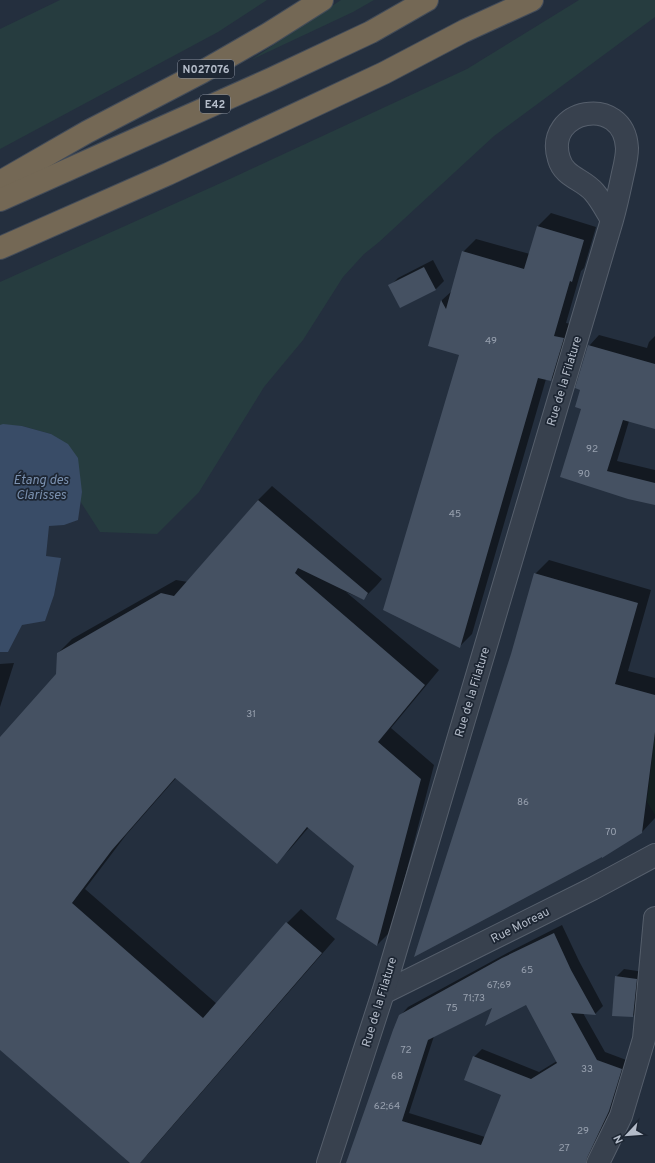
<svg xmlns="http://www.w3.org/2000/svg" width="655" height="1163" viewBox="0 0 655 1163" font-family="Overpass,sans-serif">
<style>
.green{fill:#263c3f}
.water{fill:#394c67}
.shadow{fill:#0007;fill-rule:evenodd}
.building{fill:#455162;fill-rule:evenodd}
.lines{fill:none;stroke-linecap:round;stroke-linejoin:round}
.minor-casing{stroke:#565f6c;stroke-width:24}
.motorway-casing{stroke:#434c59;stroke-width:24}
.minor{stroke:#38414e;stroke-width:22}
.motorway{stroke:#746855;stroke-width:22}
.labels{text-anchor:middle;stroke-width:3.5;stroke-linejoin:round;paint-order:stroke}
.number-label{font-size:10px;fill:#98a1af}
.shield{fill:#1d2633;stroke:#878f9c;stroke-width:1}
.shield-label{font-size:11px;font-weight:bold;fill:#b4bcc9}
.street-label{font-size:12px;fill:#b4bcc9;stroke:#1d2633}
.water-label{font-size:13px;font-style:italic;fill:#7c92b1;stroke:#1d2633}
</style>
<rect width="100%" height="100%" fill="#242f3e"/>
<!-- green -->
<g class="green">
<polygon points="60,0 267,0 218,32 0,149 0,29"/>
<polygon points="341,0 374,0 353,12 251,60"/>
<polygon points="579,0 655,0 655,17 494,136 379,242 364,254 343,277 303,340 264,387 199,492 157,534 100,532 80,501 82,492 51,434 22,426 0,425 0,282 232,178 467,69"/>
<polygon points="655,732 655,815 647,802"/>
</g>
<!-- water -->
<polygon class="water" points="3,424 22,426 51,434 68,444 78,458 82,492 78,520 64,525 49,526 46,556 61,558 54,595 45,621 22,625 8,652 0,652 0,425"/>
<!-- shadow -->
<g class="shadow">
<polygon points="551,213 596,227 584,268 581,271 566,323 576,325 564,367 551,380 546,379 472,634 459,647 460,354 429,345 442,300 453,290 463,252 476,239 530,254 538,226"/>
<polygon points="433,260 444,281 436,289 400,307 390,286 398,278"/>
<polygon points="599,335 647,348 649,342 655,336 655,428 629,421 617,461 655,470 655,504 561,477 583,408 581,389 589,346"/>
<polygon points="272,486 382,579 377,585 363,599 346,592 439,670 391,728 434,765 391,931 377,945 337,919 355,866 309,827 291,848 277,862 176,778 126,835 85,889 217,1004 287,923 301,909 335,939 149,1153 139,1163 131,1163 0,1049 0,739 57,674 58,653 72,639 176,580 188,582 258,500"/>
<polygon points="549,560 651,590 628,671 655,678 655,818 642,832 512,654 535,574"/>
<polygon points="14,663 0,707 0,664"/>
<path d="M562,925L579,961L603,1006L595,1014L583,1013L605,1052L629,1061L617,1102L590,1163H348L400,1016L408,1007L511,951ZM526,1003L557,1061L539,1072L482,1049L474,1057L503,1094L485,1137L409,1113L434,1036L494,1006Z"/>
<polygon points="624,969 644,972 641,1008 633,1016 616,977"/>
</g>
<!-- building -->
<g class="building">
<polygon points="537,226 584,240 572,282 570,281 554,336 564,338 551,381 538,378 460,648 383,610 459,355 428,346 441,300 446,309 462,251 524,269"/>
<polygon points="424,267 436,290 400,308 388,285"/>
<polygon points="588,345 655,364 655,429 623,420 607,471 655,483 655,505 628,499 560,477 581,409 575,407 580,390 575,388"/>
<polygon points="258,500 368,593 364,600 298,568 295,573 425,685 378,742 421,779 377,946 336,919 354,866 307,827 277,864 175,778 112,850 72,903 203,1018 286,922 322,953 140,1163 130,1163 0,1050 0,737 56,674 57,653 161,593 174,596"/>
<polygon points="534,573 638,603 615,684 655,695 655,732 642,833 602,858 602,857 414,957 511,654"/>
<path d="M554,933L571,970L596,1015L571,1013L597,1060L622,1069L609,1111L587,1158L586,1163H346L393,1030L399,1015L502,958ZM526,1005L557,1063L531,1079L473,1056L464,1080L501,1095L481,1145L402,1121L428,1040L492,1008L485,1026Z"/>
<polygon points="615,976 637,979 633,1017 612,1016"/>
</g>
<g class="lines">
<!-- minor casing -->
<g class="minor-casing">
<g id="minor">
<polyline points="383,993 592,889 655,855"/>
<path d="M328,1163L383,993L612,220C616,206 619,192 622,178C624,168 627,159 627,148C624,93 543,109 559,159C564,177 583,179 594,192C601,200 606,210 612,220"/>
<polyline points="598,1163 621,1116 644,1039 655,918"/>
</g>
</g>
<!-- motorway casing -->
<g class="motorway-casing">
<g id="motorway">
<polyline points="0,182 87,132 202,72 268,34 322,0"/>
<polyline points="0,200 271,79 371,32 427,0"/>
<polyline points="0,248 168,174 384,73 464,31 532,0"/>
</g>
</g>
<!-- minor -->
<use href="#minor" class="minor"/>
<!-- motorway -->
<use href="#motorway" class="motorway"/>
</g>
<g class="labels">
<!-- number labels -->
<g class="number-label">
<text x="491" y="344">49</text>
<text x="592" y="452">92</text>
<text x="584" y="477">90</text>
<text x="455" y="517">45</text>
<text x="251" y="717">31</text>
<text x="523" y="805">86</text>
<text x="611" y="835">70</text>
<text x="527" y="973">65</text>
<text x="499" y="988">67;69</text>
<text x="474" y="1001">71;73</text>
<text x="452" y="1011">75</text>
<text x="406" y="1053">72</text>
<text x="587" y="1072">33</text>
<text x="397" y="1079">68</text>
<text x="387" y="1109">62;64</text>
<text x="583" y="1134">29</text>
<text x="564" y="1151">27</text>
</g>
<!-- shield labels -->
<g class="shield">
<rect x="178" y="60" width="56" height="18" rx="3"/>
<rect x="200" y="95" width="30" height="18" rx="3"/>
</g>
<g class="shield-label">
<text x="206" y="73">N027076</text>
<text x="215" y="108">E42</text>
</g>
<!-- street labels -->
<g class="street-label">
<text transform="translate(564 381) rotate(-73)" y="4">Rue de la Filature</text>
<text transform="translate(472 692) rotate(-73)" y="4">Rue de la Filature</text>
<text transform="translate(520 925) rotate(-27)" y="4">Rue Moreau</text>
<text transform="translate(379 1002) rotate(-73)" y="4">Rue de la Filature</text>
</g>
<!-- water labels -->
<g class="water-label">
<text x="41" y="484">Étang des<tspan x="41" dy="15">Clarisses</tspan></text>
</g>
</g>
<!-- north arrow -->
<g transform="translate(627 1135) rotate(244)" stroke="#1d2633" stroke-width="3" paint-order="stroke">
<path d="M0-3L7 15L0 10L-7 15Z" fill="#b4bcc9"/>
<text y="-6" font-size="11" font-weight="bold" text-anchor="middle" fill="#b4bcc9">N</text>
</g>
</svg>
